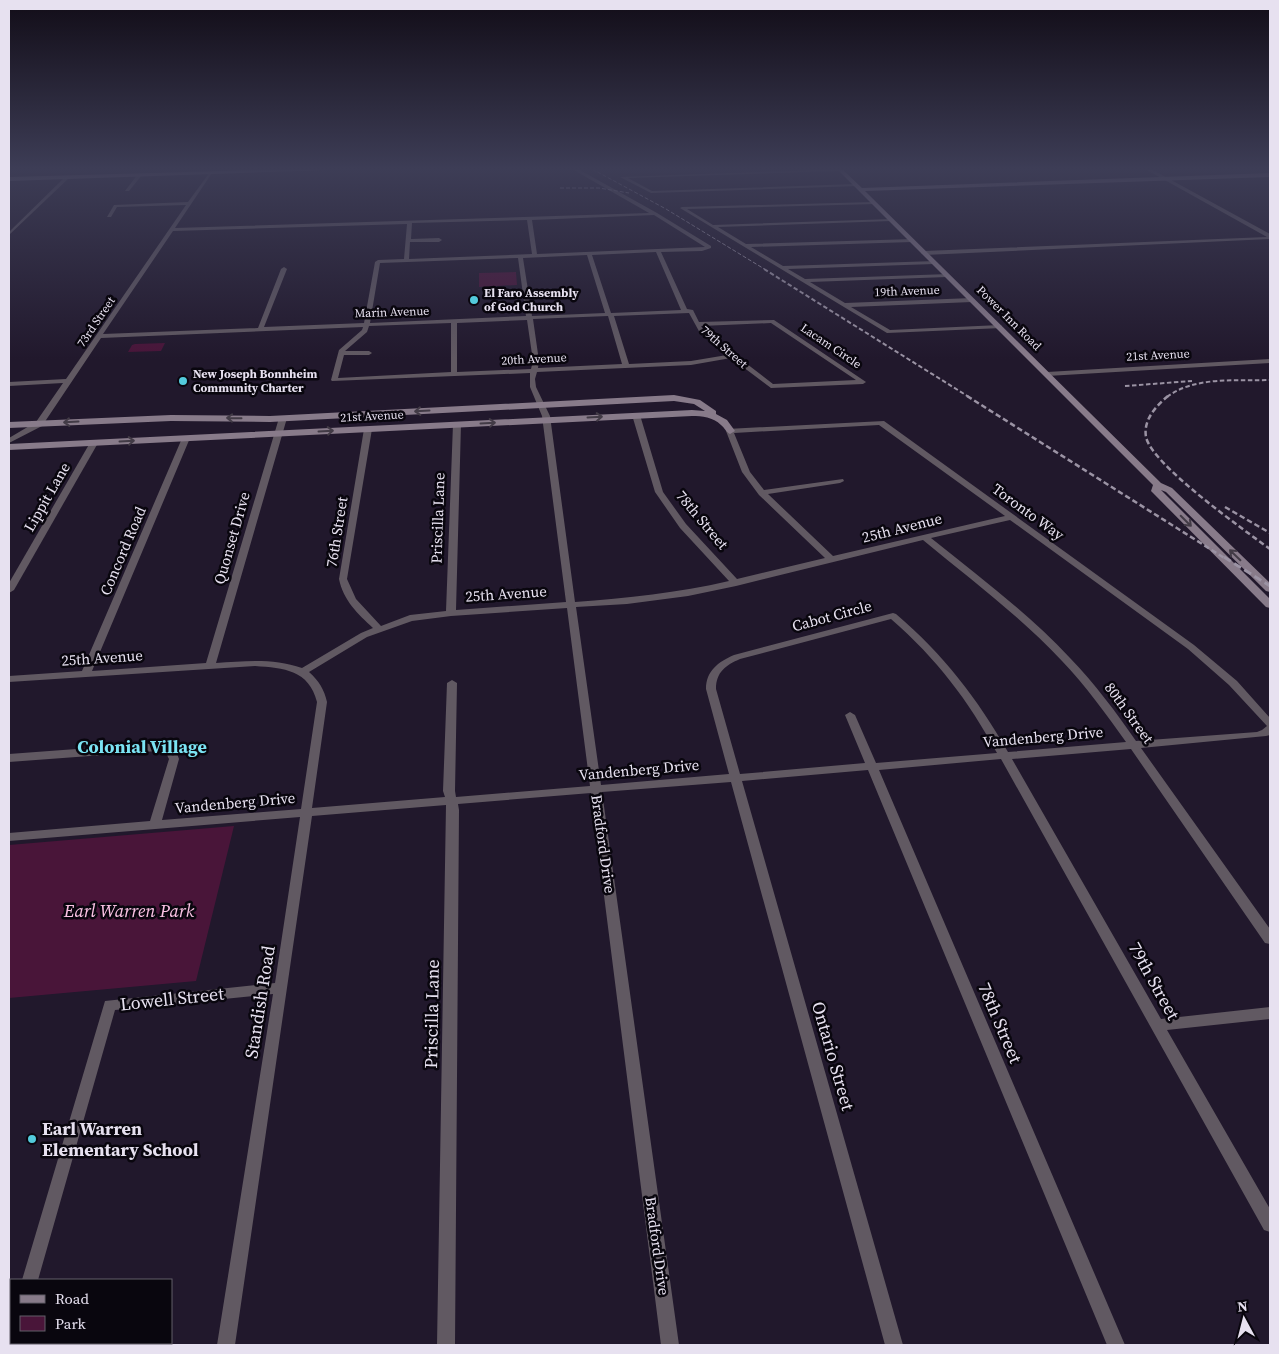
<svg xmlns="http://www.w3.org/2000/svg" width="1279" height="1354" viewBox="0 0 1279 1354" font-family="'Source Serif 4',serif">
<style>
.green{fill:#491539}
.lines{fill:none;stroke-linecap:round;stroke-linejoin:round}
.street{fill:#615962;fill-rule:evenodd}
.secondary{fill:#887b8a;fill-rule:evenodd}
.rail-far3{stroke:#9b93a4;stroke-width:1;stroke-dasharray:4 2;stroke-linecap:butt}
.rail-far2{stroke:#9b93a4;stroke-width:2;stroke-dasharray:4.5 2.5;stroke-linecap:butt}
.rail-far1{stroke:#9b93a4;stroke-width:2.5;stroke-dasharray:5.5 3;stroke-linecap:butt}
.rail{stroke:#9b93a4;stroke-width:3;stroke-dasharray:8 4;stroke-linecap:butt}
.oneway{stroke:#423b46}
.poi-dot{fill:#53cadc;stroke:#09060e;stroke-width:2}
.labels{text-anchor:middle;stroke-width:5;stroke-linejoin:round;paint-order:stroke}
.far-street-label{font-size:12px;fill:#e7e1f0;stroke:#09060e}
.far-poi-label{font-size:12px;font-weight:bold;fill:#e7e1f0;stroke:#09060e;text-anchor:start}
.street-label{font-size:15px;fill:#e7e1f0;stroke:#09060e}
.quarter-label{font-size:18px;font-weight:bold;fill:#7be4f4;stroke:#09060e}
.near-park-label{font-size:18px;font-style:italic;fill:#fcc3e5;stroke:#09060e}
.near-street-label{font-size:18px;fill:#e7e1f0;stroke:#09060e}
.near-poi-label{font-size:18px;font-weight:bold;fill:#e7e1f0;stroke:#09060e;text-anchor:start}
</style>
<rect width="100%" height="100%" fill="#21182c"/>
<!-- green -->
<g class="green">
<polygon points="516,272 517,285 479,287 479,273"/>
<polygon points="165,343 161,351 128,352 132,345 135,344"/>
<polygon points="234,826 196,981 9,998 9,845"/>
</g>
<g class="lines">
<!-- street -->
<g class="street">
<path d="M572,169H578L657,213L711,246V248L702,251L661,252L687,309L693,310L699,322L774,320L866,382L863,384L771,388L731,358L691,365L537,372L535,379L536,387L550,416L575,602C627,598 678,593 729,581L680,528L655,492L632,415L634,414L640,415L663,492L686,524L737,579L825,558L759,495L742,472L726,431L727,429L884,421L1194,645L1237,681L1270,718V735L1266,736L1141,748L1270,929V944L1265,943L1131,749L1012,759L1161,1019L1270,1007V1019L1167,1030L1270,1209V1232L1264,1230L1001,759L879,770L1125,1345H1107L868,770L742,781L903,1345H885L731,782L602,792L679,1345H661L591,793L458,804L459,810L455,1345H437L446,805L312,816L235,1345H217L273,994L115,1010L38,1280H22L105,1001L275,983L300,817L9,841V833L150,821L169,759L166,753L157,751L9,762V754L157,743L175,748L179,759L162,820L301,809L317,702C309,670 284,668 255,666L9,682V676L82,671L183,436L190,438L92,671L206,663L279,418L283,416L287,418L216,663C245,661 274,658 302,668L361,633L373,628C358,614 343,600 339,579L364,429L368,427L372,429L347,579L356,599L381,626L410,615L446,611L453,424L457,422L461,424L456,610L566,602L542,416L530,387V373L332,381L331,380L339,350L362,330L363,327L101,338L42,426L9,443V438L36,422L63,383L9,386V382L66,379L186,205L117,207L111,217H107L114,205L188,202L210,172L212,173L175,228L649,213ZM654,215L705,247L537,254L532,220ZM527,220L532,254L409,259L410,242H439L442,240L439,238L411,239L412,223ZM407,224L404,259L378,260L375,262L364,323L264,327L287,269L284,267L281,269L258,328L103,334L173,231ZM656,252L681,310L611,313L592,255ZM587,255L605,313L532,316L523,258ZM518,258L526,316L370,323L380,263ZM689,313L700,333L727,355L691,361L629,364L614,316ZM608,316L622,364L538,368L539,361L533,319ZM527,320L533,361L531,369L457,372V323ZM451,323V372L338,378L344,355H369L372,353L369,351H345L367,332L369,326ZM771,323L856,380L773,384L704,331L701,326ZM879,425L1005,516L833,556L768,494L840,483L844,481L843,479L764,490L750,472L734,433ZM1010,520L1188,649L1229,685L1267,726L1262,730L1257,732L1136,741C1116,712 1095,684 1070,658C1028,613 978,576 931,538ZM923,540C970,579 1020,616 1062,661C1086,686 1106,714 1126,742L1008,752C977,698 944,655 896,614L893,613L734,655C718,662 706,671 706,689L729,774L601,785L576,607L627,604L688,596L736,586ZM567,608L590,786L456,797L455,791L457,683L452,680L447,683L443,791L445,797L312,808L327,702C324,689 319,681 309,672L367,637L412,621L451,616ZM891,619C937,659 968,700 997,753L876,763L855,715L850,712L845,715L865,763L740,774L716,689C716,672 726,665 740,659Z"/>
<polygon points="843,169 841,171 628,178 652,191 856,184 858,186 651,193 620,177"/>
<polygon points="1145,169 1151,169 1270,234 1270,239 924,255 921,253 924,251 1267,237"/>
<polygon points="138,174 142,175 129,191 125,191"/>
<polygon points="65,177 69,178 9,235 9,232"/>
<polygon points="874,202 876,204 687,209 713,225 893,219 891,221 718,227 746,244 914,239 912,242 751,247 783,266 936,261 936,263 934,264 788,269 805,279 949,274 949,276 947,277 810,282 845,303 972,298 975,300 972,302 851,307 890,330 1000,325 1002,326 1002,328 887,333 680,208 682,207"/>
<polygon points="1270,359 1270,363 1047,376 1044,374 1047,372"/>
<polygon points="91,441 97,441 98,443 14,590 9,593 9,583"/>
<polygon points="11,1334 11,1343 20,1343 20,1345 9,1345 9,1335"/>
</g>
<!-- secondary -->
<g class="secondary">
<polygon points="289,169 354,169 9,181 9,177"/>
<polygon points="837,169 842,169 862,188 1270,173 1270,177 865,191 1161,483 1172,488 1270,583 1270,592 1266,591 1166,492 1161,490 1270,599 1270,608 1266,607 1153,493 1151,491 1153,485"/>
<path d="M674,395L700,400L716,411V414L727,420L735,431L730,434C725,431 725,428 721,425C713,417 702,416 692,416L9,450V444L692,410L705,411L694,404L674,401L270,422L171,421L9,428V422L171,415L270,416Z"/>
</g>
<!-- rail-far3 -->
<g class="rail-far3">
<polyline points="592,169 666,209 766,270"/>
<polyline points="560,188 599,188 629,193"/>
</g>
<!-- rail-far2 -->
<g class="rail-far2">
<polyline points="764,269 969,397"/>
<polyline points="1125,386 1192,381"/>
<path d="M1167,397C1194,376 1238,381 1270,380"/>
</g>
<!-- rail-far1 -->
<g class="rail-far1">
<polyline points="967,396 1226,559"/>
<path d="M1168,396C1156,406 1143,420 1146,437C1152,465 1244,530 1270,549"/>
<polyline points="1225,507 1270,533"/>
</g>
<!-- rail -->
<polyline class="rail" points="1224,557 1270,586"/>
</g>
<!-- one-way arrows -->
<defs><path id="oneway-shaft" d="M-6 0H5M1.5-3L5.5 0L1.5 3" fill="none" stroke-width="1.6" stroke-linecap="round" stroke-linejoin="round" transform="scale(1.25)"/></defs>
<g class="oneway">
<use href="#oneway-shaft" transform="translate(422 411) rotate(177)"/>
<use href="#oneway-shaft" transform="translate(595 417) rotate(-3)"/>
<use href="#oneway-shaft" transform="translate(234 418) rotate(-179)"/>
<use href="#oneway-shaft" transform="translate(71 422) rotate(177)"/>
<use href="#oneway-shaft" transform="translate(488 423) rotate(-3)"/>
<use href="#oneway-shaft" transform="translate(326 431) rotate(-3)"/>
<use href="#oneway-shaft" transform="translate(127 441) rotate(-3)"/>
<use href="#oneway-shaft" transform="translate(1186 521) rotate(45)"/>
<use href="#oneway-shaft" transform="translate(1235 555) rotate(-136)"/>
</g>
<!-- sky -->
<linearGradient id="sky" x2="0" y2="1"><stop stop-color="#120d18"/><stop offset="0.47" stop-color="#3d3d56"/><stop offset="1" stop-color="#3d3d56" stop-opacity="0"/></linearGradient>
<rect width="1279" height="359" fill="url(#sky)"/>
<!-- markers -->
<g class="poi-dot">
<circle cx="474" cy="300" r="5"/>
<circle cx="183" cy="381" r="5"/>
<circle cx="32" cy="1139" r="5"/>
</g>
<g class="labels">
<!-- far-street labels -->
<g class="far-street-label">
<text transform="translate(907 291) rotate(-2)" y="4">19th Avenue</text>
<text transform="translate(392 312) rotate(-2)" y="4">Marin Avenue</text>
<text transform="translate(1009 318) rotate(45)" y="4">Power Inn Road</text>
<text transform="translate(96 322) rotate(-56)" y="4">73rd Street</text>
<text transform="translate(831 346) rotate(34)" y="4">Lacam Circle</text>
<text transform="translate(724 347) rotate(41)" y="4">79th Street</text>
<text transform="translate(1158 355) rotate(-3)" y="4">21st Avenue</text>
<text transform="translate(534 359) rotate(-3)" y="4">20th Avenue</text>
<text transform="translate(372 416) rotate(-3)" y="4">21st Avenue</text>
</g>
<!-- far-poi labels -->
<g class="far-poi-label">
<text x="484" y="297">El Faro Assembly<tspan x="484" dy="14">of God Church</tspan></text>
<text x="193" y="378">New Joseph Bonnheim<tspan x="193" dy="14">Community Charter</tspan></text>
</g>
<!-- street labels -->
<g class="street-label">
<text transform="translate(47 497) rotate(-60)" y="5">Lippit Lane</text>
<text transform="translate(1028 512) rotate(36)" y="5">Toronto Way</text>
<text transform="translate(438 518) rotate(-88)" y="5">Priscilla Lane</text>
<text transform="translate(702 520) rotate(50)" y="5">78th Street</text>
<text transform="translate(902 528) rotate(-14)" y="5">25th Avenue</text>
<text transform="translate(337 532) rotate(-81)" y="5">76th Street</text>
<text transform="translate(232 538) rotate(-74)" y="5">Quonset Drive</text>
<text transform="translate(123 551) rotate(-67)" y="5">Concord Road</text>
<text transform="translate(506 594) rotate(-4)" y="5">25th Avenue</text>
<text transform="translate(832 616) rotate(-15)" y="5">Cabot Circle</text>
<text transform="translate(102 658) rotate(-4)" y="5">25th Avenue</text>
<text transform="translate(1129 713) rotate(54)" y="5">80th Street</text>
<text transform="translate(1043 737) rotate(-5)" y="5">Vandenberg Drive</text>
<text transform="translate(639 770) rotate(-5)" y="5">Vandenberg Drive</text>
<text transform="translate(235 803) rotate(-5)" y="5">Vandenberg Drive</text>
<text transform="translate(603 844) rotate(82)" y="5">Bradford Drive</text>
<text transform="translate(657 1246) rotate(82)" y="5">Bradford Drive</text>
</g>
<!-- quarter labels -->
<g class="quarter-label">
<text x="142" y="753">Colonial Village</text>
</g>
<!-- near-park labels -->
<g class="near-park-label">
<text x="129" y="917">Earl Warren Park</text>
</g>
<!-- near-street labels -->
<g class="near-street-label">
<text transform="translate(1154 981) rotate(61)" y="6">79th Street</text>
<text transform="translate(172 999) rotate(-6)" y="6">Lowell Street</text>
<text transform="translate(260 1002) rotate(-81)" y="6">Standish Road</text>
<text transform="translate(432 1014) rotate(-89)" y="6">Priscilla Lane</text>
<text transform="translate(1000 1023) rotate(67)" y="6">78th Street</text>
<text transform="translate(833 1056) rotate(74)" y="6">Ontario Street</text>
</g>
<!-- near-poi labels -->
<g class="near-poi-label">
<text x="42" y="1135">Earl Warren<tspan x="42" dy="21">Elementary School</tspan></text>
</g>
</g>
<!-- border -->
<rect width="1279" height="1354" fill="none" stroke="#e7e1f0" stroke-width="20"/>
<!-- legend -->
<rect x="10" y="1279" width="162" height="65" fill="#09060e" stroke="#625e68"/>
<rect x="20" y="1295" width="25" height="8" fill="#887b8a" stroke="#625e68"/>
<text x="55" y="1304" font-size="15" fill="#e7e1f0">Road</text>
<rect x="20" y="1316" width="25" height="15" fill="#491539" stroke="#625e68"/>
<text x="55" y="1329" font-size="15" fill="#e7e1f0">Park</text>
<!-- north arrow -->
<g transform="translate(1244 1319) rotate(353)" stroke="#09060e" stroke-width="4" paint-order="stroke">
<path d="M0-4L9 19L0 12L-9 19Z" fill="#e7e1f0"/>
<text y="-8" font-size="14" font-weight="bold" text-anchor="middle" fill="#e7e1f0">N</text>
</g>
</svg>
